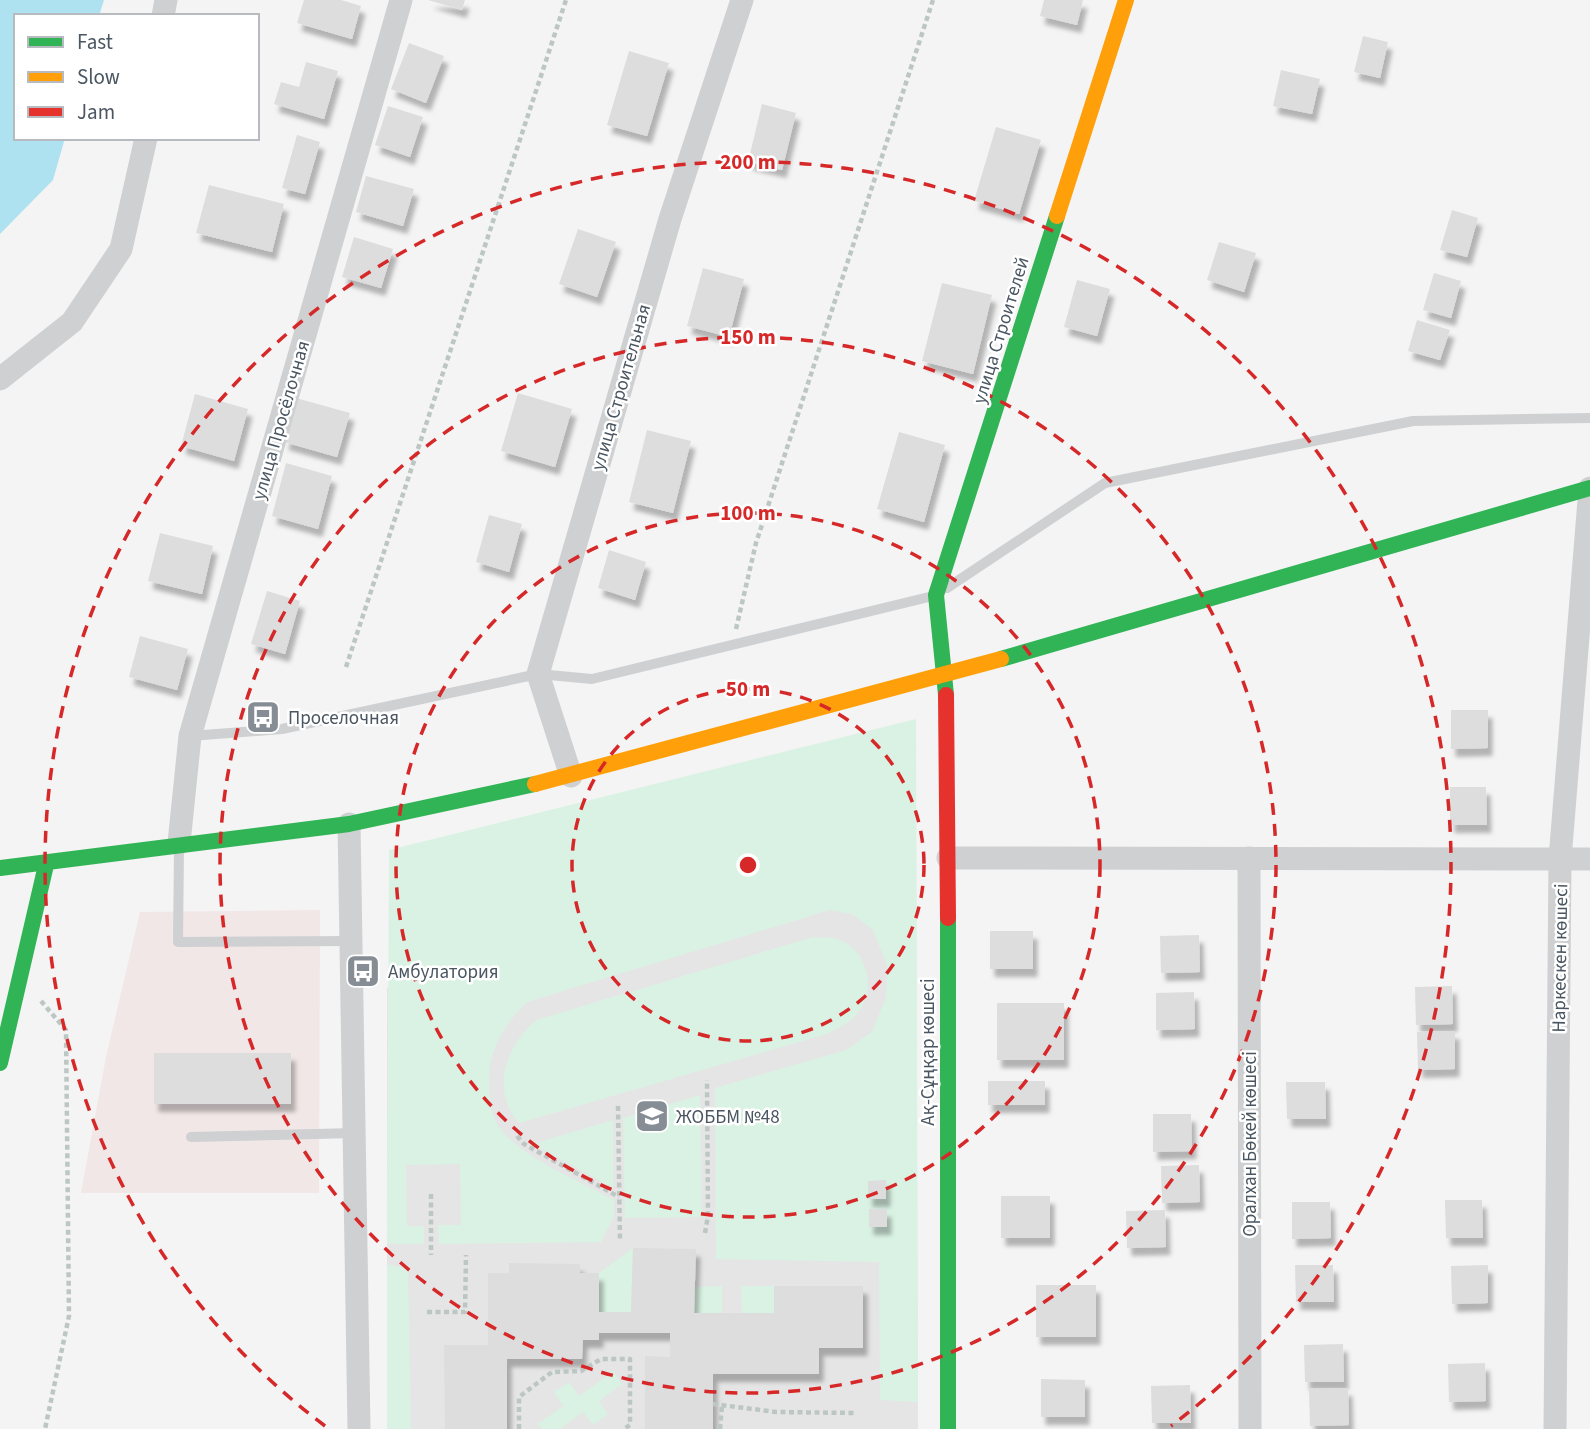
<svg xmlns="http://www.w3.org/2000/svg" width="1590" height="1429" viewBox="0 0 1590 1429" font-family="'Source Sans 3',sans-serif">
<style>
.education{fill:#e6e5e6}
.medical{fill:#f1e7e6}
.green{fill:#d9f2e3}
.water{fill:#aee2f0}
.building{fill:#ddddde;filter:url(#shadow)}
.lines{fill:none;stroke-linecap:round;stroke-linejoin:round}
.path{stroke:#bcc7c4;stroke-width:4.5;stroke-dasharray:5 3.5;stroke-linecap:butt}
.lane{stroke:#ced0d2;stroke-width:10}
.street{stroke:#ced0d2;stroke-width:23}
.fast{stroke:#30b455;stroke-width:16}
.slow{stroke:#ff9f0a;stroke-width:16}
.jam{stroke:#e5322d;stroke-width:16}
.ring{fill:none;stroke:#d62828;stroke-width:3.5;stroke-dasharray:12 9}
.labels{text-anchor:middle;stroke-width:5;stroke-linejoin:round;paint-order:stroke}
.street-label{font-size:19px;fill:#4a5661;stroke:#fff}
.poi-label{font-size:19px;fill:#4a5661;stroke:#fff;text-anchor:start}
.centre{fill:#d62828;stroke:#fff;stroke-width:3.5}
.ring-label{font-size:21px;text-anchor:middle;font-weight:bold;fill:#d62828;stroke:#fff;stroke-width:5;stroke-linejoin:round;paint-order:stroke}
</style>
<defs>
<filter id="shadow"><feDropShadow dx="4.5" dy="8" stdDeviation="2" flood-color="#0004"/></filter>
</defs>
<rect width="100%" height="100%" fill="#f4f4f4"/>
<!-- education -->
<polygon class="education" points="916,818 918,1429 387,1429 387,988"/>
<!-- medical -->
<polygon class="medical" points="320,910 319,1193 81,1193 106,1057 140,912"/>
<!-- green -->
<g class="green">
<path d="M916,719L918,1402L880,1400L879,1262L716,1259L715,1088L846,1050L872,1032L886,997L887,965L873,930L852,914L830,910L527,1002C505,1024 491,1045 489,1076C489,1091 489,1111 497,1124C517,1156 580,1181 614,1200V1216L601,1242L439,1244L438,1225H461L460,1164L406,1165L407,1226H424V1244H387L389,850Z"/>
<path d="M813,937C822,938 832,937 840,940C865,949 876,985 861,1008C853,1022 840,1027 827,1034L519,1123C490,1090 506,1046 536,1020Z"/>
<polygon points="700,1095 702,1217 625,1218 623,1118"/>
<polygon points="613,1120 613,1188 533,1144"/>
<polygon points="633,1248 631,1312 599,1312 599,1273"/>
<polygon points="387,1264 408,1269 411,1429 387,1429"/>
<polygon points="722,1286 722,1313 694,1313 695,1287"/>
<polygon points="741,1286 774,1286 774,1313 742,1313"/>
<polygon points="614,1371 622,1384 599,1401 608,1414 593,1425 583,1412 560,1429 542,1429 538,1424 563,1406 554,1392 569,1382 579,1396"/>
</g>
<!-- water -->
<polygon class="water" points="0,0 104,0 99,16 16,16 16,138 65,138 53,180 0,234"/>
<!-- building -->
<g class="building">
<polygon points="304,0 341,0 361,6 352,39 297,23"/>
<polygon points="428,0 465,0 462,10"/>
<polygon points="1044,0 1083,0 1077,25 1040,16"/>
<polygon points="1363,36 1388,42 1380,78 1354,72"/>
<polygon points="409,43 444,56 426,103 391,89"/>
<polygon points="629,51 669,63 647,136 607,125"/>
<polygon points="306,62 338,71 324,119 274,104 281,82 299,87"/>
<polygon points="1281,70 1320,79 1312,114 1273,106"/>
<polygon points="762,104 796,113 782,170 748,162"/>
<polygon points="388,106 423,117 410,157 375,145"/>
<polygon points="996,127 1041,140 1019,214 974,201"/>
<polygon points="297,135 320,142 305,194 282,188"/>
<polygon points="366,176 414,189 403,226 356,212"/>
<polygon points="209,185 284,204 272,252 196,233"/>
<polygon points="1452,210 1478,218 1467,257 1440,250"/>
<polygon points="578,229 616,242 597,297 559,284"/>
<polygon points="354,237 393,249 381,288 342,277"/>
<polygon points="1219,242 1256,253 1244,292 1207,280"/>
<polygon points="703,268 744,279 729,337 687,326"/>
<polygon points="1434,273 1461,281 1451,318 1423,310"/>
<polygon points="1077,280 1110,289 1097,336 1064,327"/>
<polygon points="942,283 992,295 973,374 922,361"/>
<polygon points="1417,320 1450,330 1440,360 1408,351"/>
<polygon points="518,393 572,409 555,467 501,451"/>
<polygon points="195,394 248,409 234,461 181,446"/>
<polygon points="296,398 350,413 337,457 284,442"/>
<polygon points="647,430 691,441 673,513 629,502"/>
<polygon points="899,432 945,445 924,522 877,509"/>
<polygon points="286,463 332,476 318,529 272,516"/>
<polygon points="489,515 522,524 509,572 476,562"/>
<polygon points="160,533 213,546 202,594 148,581"/>
<polygon points="609,550 646,562 635,600 598,588"/>
<polygon points="267,591 300,601 285,654 251,644"/>
<polygon points="140,636 188,649 177,690 129,677"/>
<polygon points="1451,710 1488,710 1488,748 1451,749"/>
<polygon points="1450,787 1486,787 1487,825 1450,825"/>
<rect x="990" y="931" width="43" height="38"/>
<polygon points="1199,935 1200,972 1161,973 1160,936"/>
<polygon points="1452,986 1453,1024 1416,1025 1415,987"/>
<polygon points="1194,992 1195,1029 1156,1030 1156,993"/>
<rect x="997" y="1003" width="67" height="57"/>
<polygon points="1455,1031 1455,1069 1418,1070 1417,1032"/>
<rect x="154" y="1053" width="137" height="51"/>
<rect x="988" y="1081" width="57" height="24"/>
<polygon points="1286,1082 1325,1082 1326,1119 1287,1119"/>
<polygon points="1153,1114 1191,1114 1192,1151 1153,1152"/>
<polygon points="1199,1165 1200,1202 1162,1203 1161,1166"/>
<polygon points="886,1180 886,1199 868,1199 868,1181"/>
<rect x="1001" y="1196" width="49" height="42"/>
<polygon points="1445,1200 1482,1200 1483,1238 1446,1238"/>
<polygon points="1292,1202 1330,1202 1331,1238 1292,1239"/>
<rect x="869" y="1209" width="18" height="18"/>
<polygon points="1165,1210 1166,1247 1127,1248 1126,1211"/>
<polygon points="633,1248 696,1249 694,1313 774,1313 774,1286 863,1286 863,1348 819,1348 819,1374 713,1374 713,1429 645,1429 645,1356 670,1357 670,1333 599,1333 599,1340 583,1340 582,1359 507,1359 507,1429 445,1429 444,1345 488,1345 488,1273 509,1273 509,1263 580,1264 580,1273 599,1273 599,1312 631,1312"/>
<polygon points="1295,1265 1333,1265 1334,1302 1296,1302"/>
<polygon points="1488,1265 1488,1303 1452,1304 1451,1266"/>
<rect x="1036" y="1285" width="60" height="52"/>
<polygon points="1343,1344 1344,1382 1305,1382 1304,1345"/>
<polygon points="1485,1363 1486,1401 1449,1402 1448,1364"/>
<polygon points="1041,1379 1085,1380 1085,1417 1041,1417"/>
<polygon points="1190,1385 1191,1423 1152,1423 1151,1386"/>
<polygon points="1348,1388 1349,1425 1310,1426 1309,1389"/>
</g>
<g class="lines">
<!-- path -->
<g class="path">
<polyline points="736,629 756,543 933,0"/>
<polyline points="346,667 566,0"/>
<polyline points="41,1001 66,1030 69,1316 45,1429"/>
<polyline points="618,1106 620,1241"/>
<polyline points="517,1136 524,1144 619,1197"/>
<polyline points="431,1194 431,1255"/>
<polyline points="705,1233 708,1216 707,1080"/>
<polyline points="427,1312 465,1312 466,1255"/>
<polyline points="713,1404 776,1412 855,1413"/>
<polyline points="519,1429 519,1397 552,1372 581,1371 601,1359 630,1359 630,1425 624,1429"/>
<polyline points="720,1429 722,1405"/>
</g>
<!-- lane -->
<g class="lane">
<polyline points="947,588 1105,483 1413,421 1590,418"/>
<polyline points="190,736 282,729 538,674 592,679 933,596"/>
<polyline points="179,849 178,942 352,941"/>
<polyline points="191,1137 355,1133"/>
</g>
<!-- street -->
<g class="street">
<polyline points="163,16 166,0"/>
<polyline points="0,379 72,322 121,249 146,138"/>
<polyline points="571,776 538,674 670,219 742,0"/>
<polyline points="349,824 359,1429"/>
<polyline points="179,843 190,736 401,0"/>
<polyline points="948,858 1590,859"/>
<polyline points="1249,858 1250,1429"/>
<polyline points="1555,1429 1560,859 1590,488"/>
</g>
<!-- fast -->
<g class="fast">
<polyline points="1001,659 1590,488"/>
<polyline points="946,695 936,595 1057,216"/>
<polyline points="0,868 349,824 535,784"/>
<polyline points="948,918 948,1429"/>
<polyline points="0,1063 46,865"/>
</g>
<!-- slow -->
<g class="slow">
<polyline points="1057,216 1126,0"/>
<polyline points="535,784 1001,659"/>
</g>
<!-- jam -->
<polyline class="jam" points="946,695 948,918"/>
</g>
<!-- distance rings -->
<g class="ring">
<circle cx="748" cy="865" r="176"/>
<circle cx="748" cy="865" r="352"/>
<circle cx="748" cy="865" r="528"/>
<path d="M325 1426A703 703 0 1 1 1171 1426"/>
</g>
<!-- icons -->
<defs>
<g id="bus-square" transform="scale(1.75)"><rect x="-9" y="-9" width="18" height="18" rx="4" fill="#868d94" stroke="#fff"/><path d="M-5-6H5V4H4V6H2V4H-2V6H-4V4H-5ZM-3.5-4V0h7V-4ZM-3.5 1.2v1.5H-2V1.2ZM2 1.2v1.5H3.5V1.2Z" fill="#fff"/></g>
<g id="school-square" transform="scale(1.75)"><rect x="-9" y="-9" width="18" height="18" rx="4" fill="#868d94" stroke="#fff"/><path d="M0-5L7-2L0 1L-7-2ZM-4 1L0 2.5L4 1V4Q0 6-4 4Z" fill="#fff"/></g>
</defs>
<g fill-rule="evenodd">
<use href="#bus-square" x="263" y="717"/>
<use href="#bus-square" x="363" y="971"/>
<use href="#school-square" x="652" y="1116"/>
</g>
<g class="labels">
<!-- street labels -->
<g class="street-label">
<text transform="translate(1000 330) rotate(-73)" y="7">улица Строителей</text>
<text transform="translate(620 387) rotate(-74)" y="7">улица Строительная</text>
<text transform="translate(280 420) rotate(-74)" y="7">улица Просёлочная</text>
<text transform="translate(1559 958) rotate(-89)" y="7">Наркескен көшесі</text>
<text transform="translate(927 1052) rotate(-90)" y="7">Ақ-Сұңқар көшесі</text>
<text transform="translate(1249 1144) rotate(-90)" y="7">Оралхан Бөкей көшесі</text>
</g>
<!-- poi labels -->
<g class="poi-label">
<text x="288" y="724">Проселочная</text>
<text x="388" y="978">Амбулатория</text>
<text x="676" y="1123">ЖОББМ №48</text>
</g>
</g>
<circle cx="748" cy="865" r="10" class="centre"/>
<g class="ring-label">
<text x="748" y="169">200 m</text>
<text x="748" y="344">150 m</text>
<text x="748" y="520">100 m</text>
<text x="748" y="696">50 m</text>
</g>
<!-- legend -->
<rect x="14" y="14" width="245" height="126" fill="#ffffff" stroke="#b7bbc0" stroke-width="2"/>
<rect x="28" y="37" width="35" height="10" fill="#30b455" stroke="#b7bbc0" stroke-width="2"/>
<text x="77" y="49" font-size="21" fill="#4a5661">Fast</text>
<rect x="28" y="72" width="35" height="10" fill="#ff9f0a" stroke="#b7bbc0" stroke-width="2"/>
<text x="77" y="84" font-size="21" fill="#4a5661">Slow</text>
<rect x="28" y="107" width="35" height="10" fill="#e5322d" stroke="#b7bbc0" stroke-width="2"/>
<text x="77" y="119" font-size="21" fill="#4a5661">Jam</text>
</svg>
